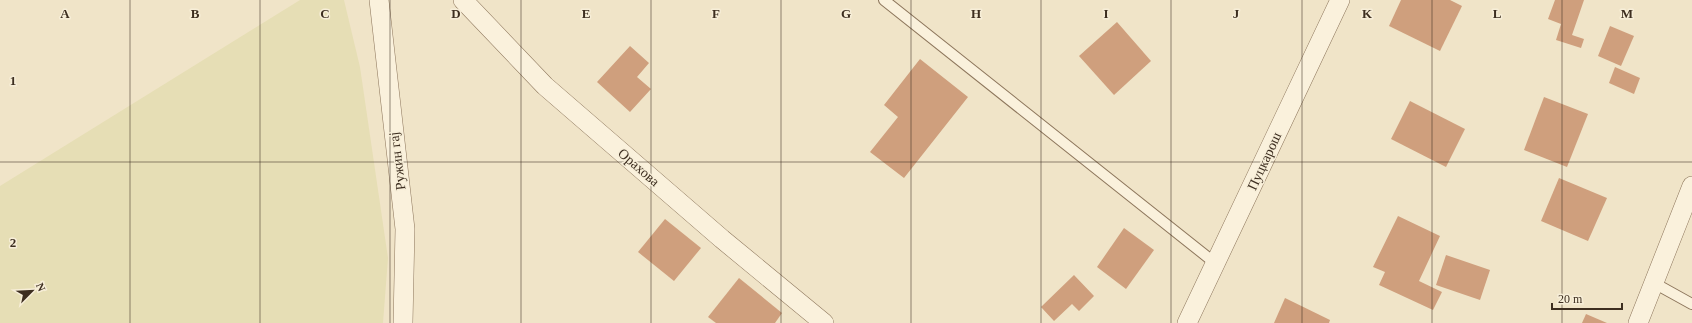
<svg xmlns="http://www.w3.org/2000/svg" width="1692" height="323" viewBox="0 0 1692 323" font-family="'Times New Roman',serif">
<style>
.farmland{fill:#e6deb5}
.building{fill:#cf9f7d}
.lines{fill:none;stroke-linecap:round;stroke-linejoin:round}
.lane-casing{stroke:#8d765c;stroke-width:12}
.street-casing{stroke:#8d765c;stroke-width:20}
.lane{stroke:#faf1dc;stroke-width:10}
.street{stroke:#faf1dc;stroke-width:19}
.grid{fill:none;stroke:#3d2e20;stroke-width:1;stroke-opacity:0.55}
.labels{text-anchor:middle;stroke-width:3;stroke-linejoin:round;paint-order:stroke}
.street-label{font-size:14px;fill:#3d2e20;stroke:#f7eed8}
.grid-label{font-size:13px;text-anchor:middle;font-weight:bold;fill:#3d2e20;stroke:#f7eed8;stroke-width:3;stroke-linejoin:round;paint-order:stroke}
</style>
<rect width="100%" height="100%" fill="#f0e4c8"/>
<!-- farmland -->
<polygon class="farmland" points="300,0 344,0 360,67 388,258 383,323 0,323 0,186"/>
<!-- building -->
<g class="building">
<polygon points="1401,0 1450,0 1462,6 1440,51 1389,26"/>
<polygon points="1555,0 1584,0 1572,35 1584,39 1581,48 1556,40 1561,24 1548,19"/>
<polygon points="1117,22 1151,61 1114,95 1079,56"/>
<polygon points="1610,26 1634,36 1621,66 1598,56"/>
<polygon points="630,46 649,63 637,77 651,89 630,112 597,82"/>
<polygon points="920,59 968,97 904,178 870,152 898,117 884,105"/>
<polygon points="1615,67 1640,78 1634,94 1609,83"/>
<polygon points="1544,97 1588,114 1567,167 1524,150"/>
<polygon points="1410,101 1465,129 1446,167 1391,139"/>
<polygon points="1559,178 1607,198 1588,241 1541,221"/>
<polygon points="1398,216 1440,236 1419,281 1442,292 1433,310 1379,285 1385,272 1373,267"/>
<polygon points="665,219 701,248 674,281 638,252"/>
<polygon points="1124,228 1154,250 1126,289 1097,267"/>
<polygon points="1446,255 1490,270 1480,300 1436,285"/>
<polygon points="1074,275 1094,296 1079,311 1072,304 1054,321 1041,307"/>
<polygon points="739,278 782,313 775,323 716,323 708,317"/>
<polygon points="1285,298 1330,320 1329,323 1274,323"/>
<polygon points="1586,314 1607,323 1582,323"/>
</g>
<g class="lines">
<!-- lane casing -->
<g class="lane-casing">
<g id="lane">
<polyline points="884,0 1215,263"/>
<polyline points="1654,283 1692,304"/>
</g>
</g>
<!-- street casing -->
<g class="street-casing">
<g id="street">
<polyline points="379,0 405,229 403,323"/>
<polyline points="463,0 545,86 722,239 824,323"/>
<polyline points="1187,323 1340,0"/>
<polyline points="1638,323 1692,186"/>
</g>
</g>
<!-- lane -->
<use href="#lane" class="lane"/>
<!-- street -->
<use href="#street" class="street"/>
</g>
<!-- grid -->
<path class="grid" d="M130,0V323M260,0V323M390,0V323M521,0V323M651,0V323M781,0V323M911,0V323M1041,0V323M1171,0V323M1302,0V323M1432,0V323M1562,0V323M0,162H1692"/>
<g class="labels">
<!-- street labels -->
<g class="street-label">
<text transform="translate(397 161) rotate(-97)" y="5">Ружин гај</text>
<text transform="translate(1264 161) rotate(-65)" y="5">Пуцкарош</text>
<text transform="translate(639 167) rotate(41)" y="5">Орахова</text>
</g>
</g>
<g class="grid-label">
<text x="65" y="18">A</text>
<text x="195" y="18">B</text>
<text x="325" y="18">C</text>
<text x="456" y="18">D</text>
<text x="586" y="18">E</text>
<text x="716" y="18">F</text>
<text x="846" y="18">G</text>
<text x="976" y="18">H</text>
<text x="1106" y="18">I</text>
<text x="1236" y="18">J</text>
<text x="1367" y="18">K</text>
<text x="1497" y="18">L</text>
<text x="1627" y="18">M</text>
<text x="13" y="85">1</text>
<text x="13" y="247">2</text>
</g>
<!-- north arrow -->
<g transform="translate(32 291) rotate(66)" stroke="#f7eed8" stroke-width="3" paint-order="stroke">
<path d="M0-3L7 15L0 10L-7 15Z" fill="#3d2e20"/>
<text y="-6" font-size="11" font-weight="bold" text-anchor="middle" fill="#3d2e20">N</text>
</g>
<!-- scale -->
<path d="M1552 303v6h70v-6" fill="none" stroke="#3d2e20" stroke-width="2"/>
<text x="1558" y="303" font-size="12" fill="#3d2e20" stroke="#f7eed8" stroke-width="3" paint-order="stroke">20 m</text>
</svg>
